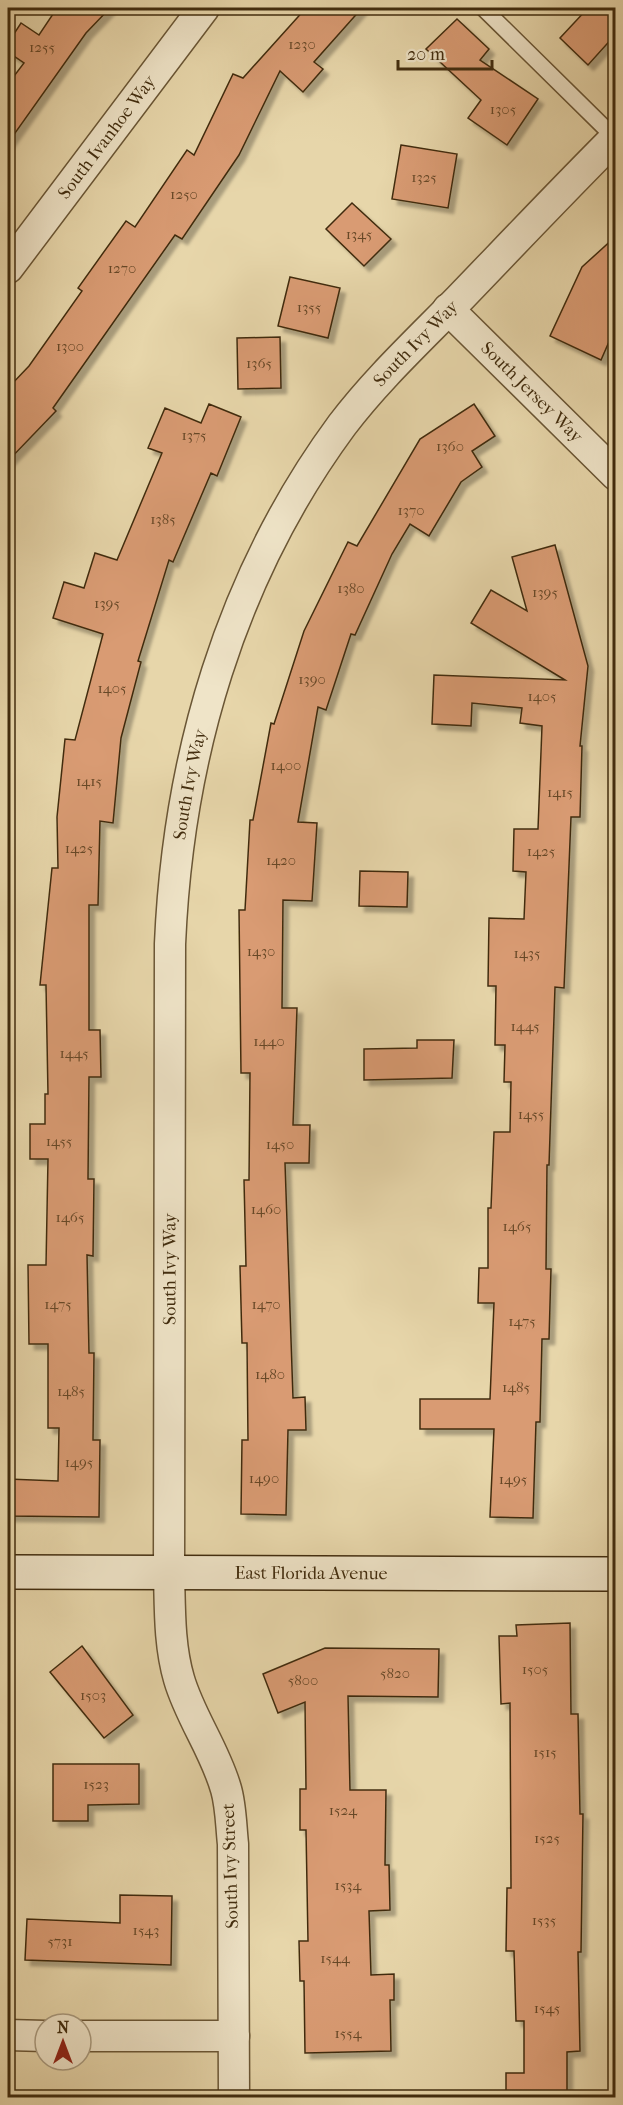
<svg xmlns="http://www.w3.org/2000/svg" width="623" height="2105" viewBox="0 0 623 2105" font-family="'IM FELL French Canon',serif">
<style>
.building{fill:#d99b73;stroke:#412c0e;stroke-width:1.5;filter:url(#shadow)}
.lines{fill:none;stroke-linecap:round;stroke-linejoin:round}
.lane-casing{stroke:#6a5635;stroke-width:18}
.street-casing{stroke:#6a5635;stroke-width:33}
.secondary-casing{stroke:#412c0e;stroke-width:36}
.lane{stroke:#efe4c8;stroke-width:15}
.street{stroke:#efe4c8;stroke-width:30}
.secondary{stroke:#efe4c8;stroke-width:33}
.labels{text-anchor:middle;stroke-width:4.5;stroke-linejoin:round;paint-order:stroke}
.number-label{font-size:15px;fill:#674827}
.street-label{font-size:18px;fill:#412c0e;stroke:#efe4c8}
</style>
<defs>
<filter id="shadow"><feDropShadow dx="5.5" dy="5.5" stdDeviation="1.5" flood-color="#0004"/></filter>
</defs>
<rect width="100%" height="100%" fill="#e7d6aa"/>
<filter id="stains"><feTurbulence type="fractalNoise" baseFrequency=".00333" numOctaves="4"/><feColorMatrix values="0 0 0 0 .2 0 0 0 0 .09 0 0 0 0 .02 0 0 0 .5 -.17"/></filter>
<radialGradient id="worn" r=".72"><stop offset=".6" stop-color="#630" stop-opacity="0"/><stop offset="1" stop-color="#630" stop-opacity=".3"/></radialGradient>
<!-- building -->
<g class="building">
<polygon points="57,8 110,8 86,33 8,143 8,84 24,63 8,52 8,43 21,23 39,35"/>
<polygon points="306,8 362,8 314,62 323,69 303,92 280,71 239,155 182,239 175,235 53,408 56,411 8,461 8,388 29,366 82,291 78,288 126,221 135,227 187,150 194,155 233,74 243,78"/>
<polygon points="588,8 615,8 615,35 588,65 560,38"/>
<polygon points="457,19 489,49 480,60 538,99 507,145 468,118 481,100 426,49"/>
<polygon points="401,145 457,154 448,208 392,199"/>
<polygon points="352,203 391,239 364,266 326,229"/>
<polygon points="615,237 615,328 601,360 550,336 582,267"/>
<polygon points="290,277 340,288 328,338 278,326"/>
<polygon points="280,337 281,388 238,389 237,338"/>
<polygon points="209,404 241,417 217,476 211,473 173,562 169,560 138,661 141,662 121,738 113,823 100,821 98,905 89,905 89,1030 100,1030 101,1077 89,1077 88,1179 94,1179 93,1256 87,1255 89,1353 94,1353 93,1440 100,1440 99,1517 8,1516 8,1479 58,1481 59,1428 48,1428 48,1344 29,1344 28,1265 46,1265 48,1159 30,1159 30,1124 45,1124 45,1094 48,1094 46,985 40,985 52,868 58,868 57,817 65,739 75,740 103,634 53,618 64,582 84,588 95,553 117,560 162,453 148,448 165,408 201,423"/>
<polygon points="474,404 495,436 472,451 482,467 461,482 429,536 410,524 392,554 355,635 351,634 326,710 318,707 298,822 317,823 312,901 283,900 282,1008 297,1008 293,1125 310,1125 309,1163 285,1163 293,1398 305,1397 306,1430 288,1430 286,1515 241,1514 242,1440 248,1440 247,1343 242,1343 240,1266 246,1266 244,1180 249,1180 250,1073 241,1073 239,910 245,910 250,820 253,820 271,723 274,724 304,631 348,542 357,546 420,439"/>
<polygon points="555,545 588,666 580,746 582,746 580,817 571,817 564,988 555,987 549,1165 547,1165 546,1269 551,1269 549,1339 542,1339 540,1422 536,1422 533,1518 490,1517 494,1429 420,1429 420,1399 490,1399 494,1303 478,1303 479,1268 488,1268 488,1208 491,1208 494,1132 510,1132 511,1082 504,1082 505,1045 495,1045 496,986 488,986 489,918 524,919 526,872 513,871 514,829 538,829 542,726 520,723 522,708 472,703 471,726 432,724 434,675 565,680 471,623 491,590 527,611 512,557"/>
<polygon points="360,871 408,872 407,907 359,906"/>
<polygon points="417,1040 454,1040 452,1078 364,1080 364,1049 417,1048"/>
<polygon points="570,1623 571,1714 578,1714 580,1814 583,1814 581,1952 578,1952 580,2051 567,2052 567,2097 506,2097 506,2073 524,2073 524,2021 516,2021 514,1951 506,1951 507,1888 511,1888 510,1703 501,1704 499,1636 517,1636 516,1625"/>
<polygon points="82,1646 133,1715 104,1738 50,1672"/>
<polygon points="325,1648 439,1649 438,1697 348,1696 350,1790 386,1790 385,1865 389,1865 390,1910 369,1911 371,1975 394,1974 394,2000 390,2000 391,2051 305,2053 304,1981 300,1981 299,1941 308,1941 306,1830 300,1830 300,1789 306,1789 305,1702 278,1713 263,1674"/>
<polygon points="53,1764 139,1764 139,1804 88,1805 88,1821 53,1821"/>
<polygon points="120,1895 172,1896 171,1965 25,1960 27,1919 120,1923"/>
</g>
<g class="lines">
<!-- lane casing -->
<g class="lane-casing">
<polyline id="lane" points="483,8 616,139"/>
</g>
<!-- street casing -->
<g class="street-casing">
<g id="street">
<path id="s1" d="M8,268L204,8"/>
<path id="s2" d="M448,309L616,475"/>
<polyline points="8,2035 45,2036"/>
<polyline points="81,2036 234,2036"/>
<path id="s3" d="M234,2098L233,1844C231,1826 231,1806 226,1789C215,1750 190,1717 179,1679C169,1645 170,1608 169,1573L170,944C178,758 230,577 342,425C376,380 419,340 459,299C511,245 563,190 616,137"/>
</g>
</g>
<!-- secondary casing -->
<g class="secondary-casing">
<g id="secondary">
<path id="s4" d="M8,1572L616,1574"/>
</g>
</g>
<!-- lane -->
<use href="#lane" class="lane"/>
<!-- street -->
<use href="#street" class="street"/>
<!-- secondary -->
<use href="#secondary" class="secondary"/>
</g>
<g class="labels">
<!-- number labels -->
<g class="number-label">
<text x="302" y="49">1230</text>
<text x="42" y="52">1255</text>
<text x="503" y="114">1305</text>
<text x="424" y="182">1325</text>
<text x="184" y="199">1250</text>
<text x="359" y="239">1345</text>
<text x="122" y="273">1270</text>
<text x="309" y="312">1355</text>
<text x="70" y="351">1300</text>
<text x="259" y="368">1365</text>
<text x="194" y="440">1375</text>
<text x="450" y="451">1360</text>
<text x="411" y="515">1370</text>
<text x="163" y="524">1385</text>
<text x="351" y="593">1380</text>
<text x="545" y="597">1395</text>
<text x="107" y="608">1395</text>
<text x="312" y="684">1390</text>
<text x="112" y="693">1405</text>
<text x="542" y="701">1405</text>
<text x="286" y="770">1400</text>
<text x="89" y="786">1415</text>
<text x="560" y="797">1415</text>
<text x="79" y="853">1425</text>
<text x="541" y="856">1425</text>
<text x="281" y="865">1420</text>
<text x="261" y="956">1430</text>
<text x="527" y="958">1435</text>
<text x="525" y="1031">1445</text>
<text x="269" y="1046">1440</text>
<text x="74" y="1058">1445</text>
<text x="531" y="1119">1455</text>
<text x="59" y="1146">1455</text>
<text x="280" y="1149">1450</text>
<text x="266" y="1214">1460</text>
<text x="70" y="1222">1465</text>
<text x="517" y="1231">1465</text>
<text x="58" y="1309">1475</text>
<text x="266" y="1309">1470</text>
<text x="522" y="1326">1475</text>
<text x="270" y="1379">1480</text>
<text x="516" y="1392">1485</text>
<text x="71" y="1396">1485</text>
<text x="79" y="1467">1495</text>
<text x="264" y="1483">1490</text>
<text x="513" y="1484">1495</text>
<text x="535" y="1674">1505</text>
<text x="395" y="1678">5820</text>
<text x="303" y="1685">5800</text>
<text x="93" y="1700">1503</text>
<text x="545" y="1757">1515</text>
<text x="96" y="1789">1523</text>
<text x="343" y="1815">1524</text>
<text x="547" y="1843">1525</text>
<text x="348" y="1890">1534</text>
<text x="544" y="1925">1535</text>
<text x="146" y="1935">1543</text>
<text x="60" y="1946">5731</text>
<text x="335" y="1963">1544</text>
<text x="547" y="2013">1545</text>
<text x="348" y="2038">1554</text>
</g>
<!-- street labels -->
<g class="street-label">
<text dy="6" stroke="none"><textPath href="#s1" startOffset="164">South Ivanhoe Way</textPath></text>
<text dy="6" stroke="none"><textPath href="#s3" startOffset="1830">South Ivy Way</textPath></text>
<text dy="6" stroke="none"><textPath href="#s2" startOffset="118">South Jersey Way</textPath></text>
<text dy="6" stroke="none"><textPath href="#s3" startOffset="1326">South Ivy Way</textPath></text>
<text dy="6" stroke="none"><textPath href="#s3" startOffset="840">South Ivy Way</textPath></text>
<text dy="6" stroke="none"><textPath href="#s4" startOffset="303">East Florida Avenue</textPath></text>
<text transform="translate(230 1866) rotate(-92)" y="6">South Ivy Street</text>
</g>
</g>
<!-- margin -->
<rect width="623" height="2105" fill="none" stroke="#e7d6aa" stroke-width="30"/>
<rect x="9" y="9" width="605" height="2087" fill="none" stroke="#412c0e" stroke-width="3"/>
<rect x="15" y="15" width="593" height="2075" fill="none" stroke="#412c0e" stroke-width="1.5"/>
<!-- north arrow -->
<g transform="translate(63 2042)"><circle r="28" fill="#efe4c8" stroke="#a99a7e" stroke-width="1.5"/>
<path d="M0-4.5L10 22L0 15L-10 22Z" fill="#8f2418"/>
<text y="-9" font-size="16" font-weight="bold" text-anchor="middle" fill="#412c0e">N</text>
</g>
<!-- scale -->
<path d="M398 60v9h94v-9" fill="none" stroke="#412c0e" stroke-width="3"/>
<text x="407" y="60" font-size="18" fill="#412c0e" stroke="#efe4c8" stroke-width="4.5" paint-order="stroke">20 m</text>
<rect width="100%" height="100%" filter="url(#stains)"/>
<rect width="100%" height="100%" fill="url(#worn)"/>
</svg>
